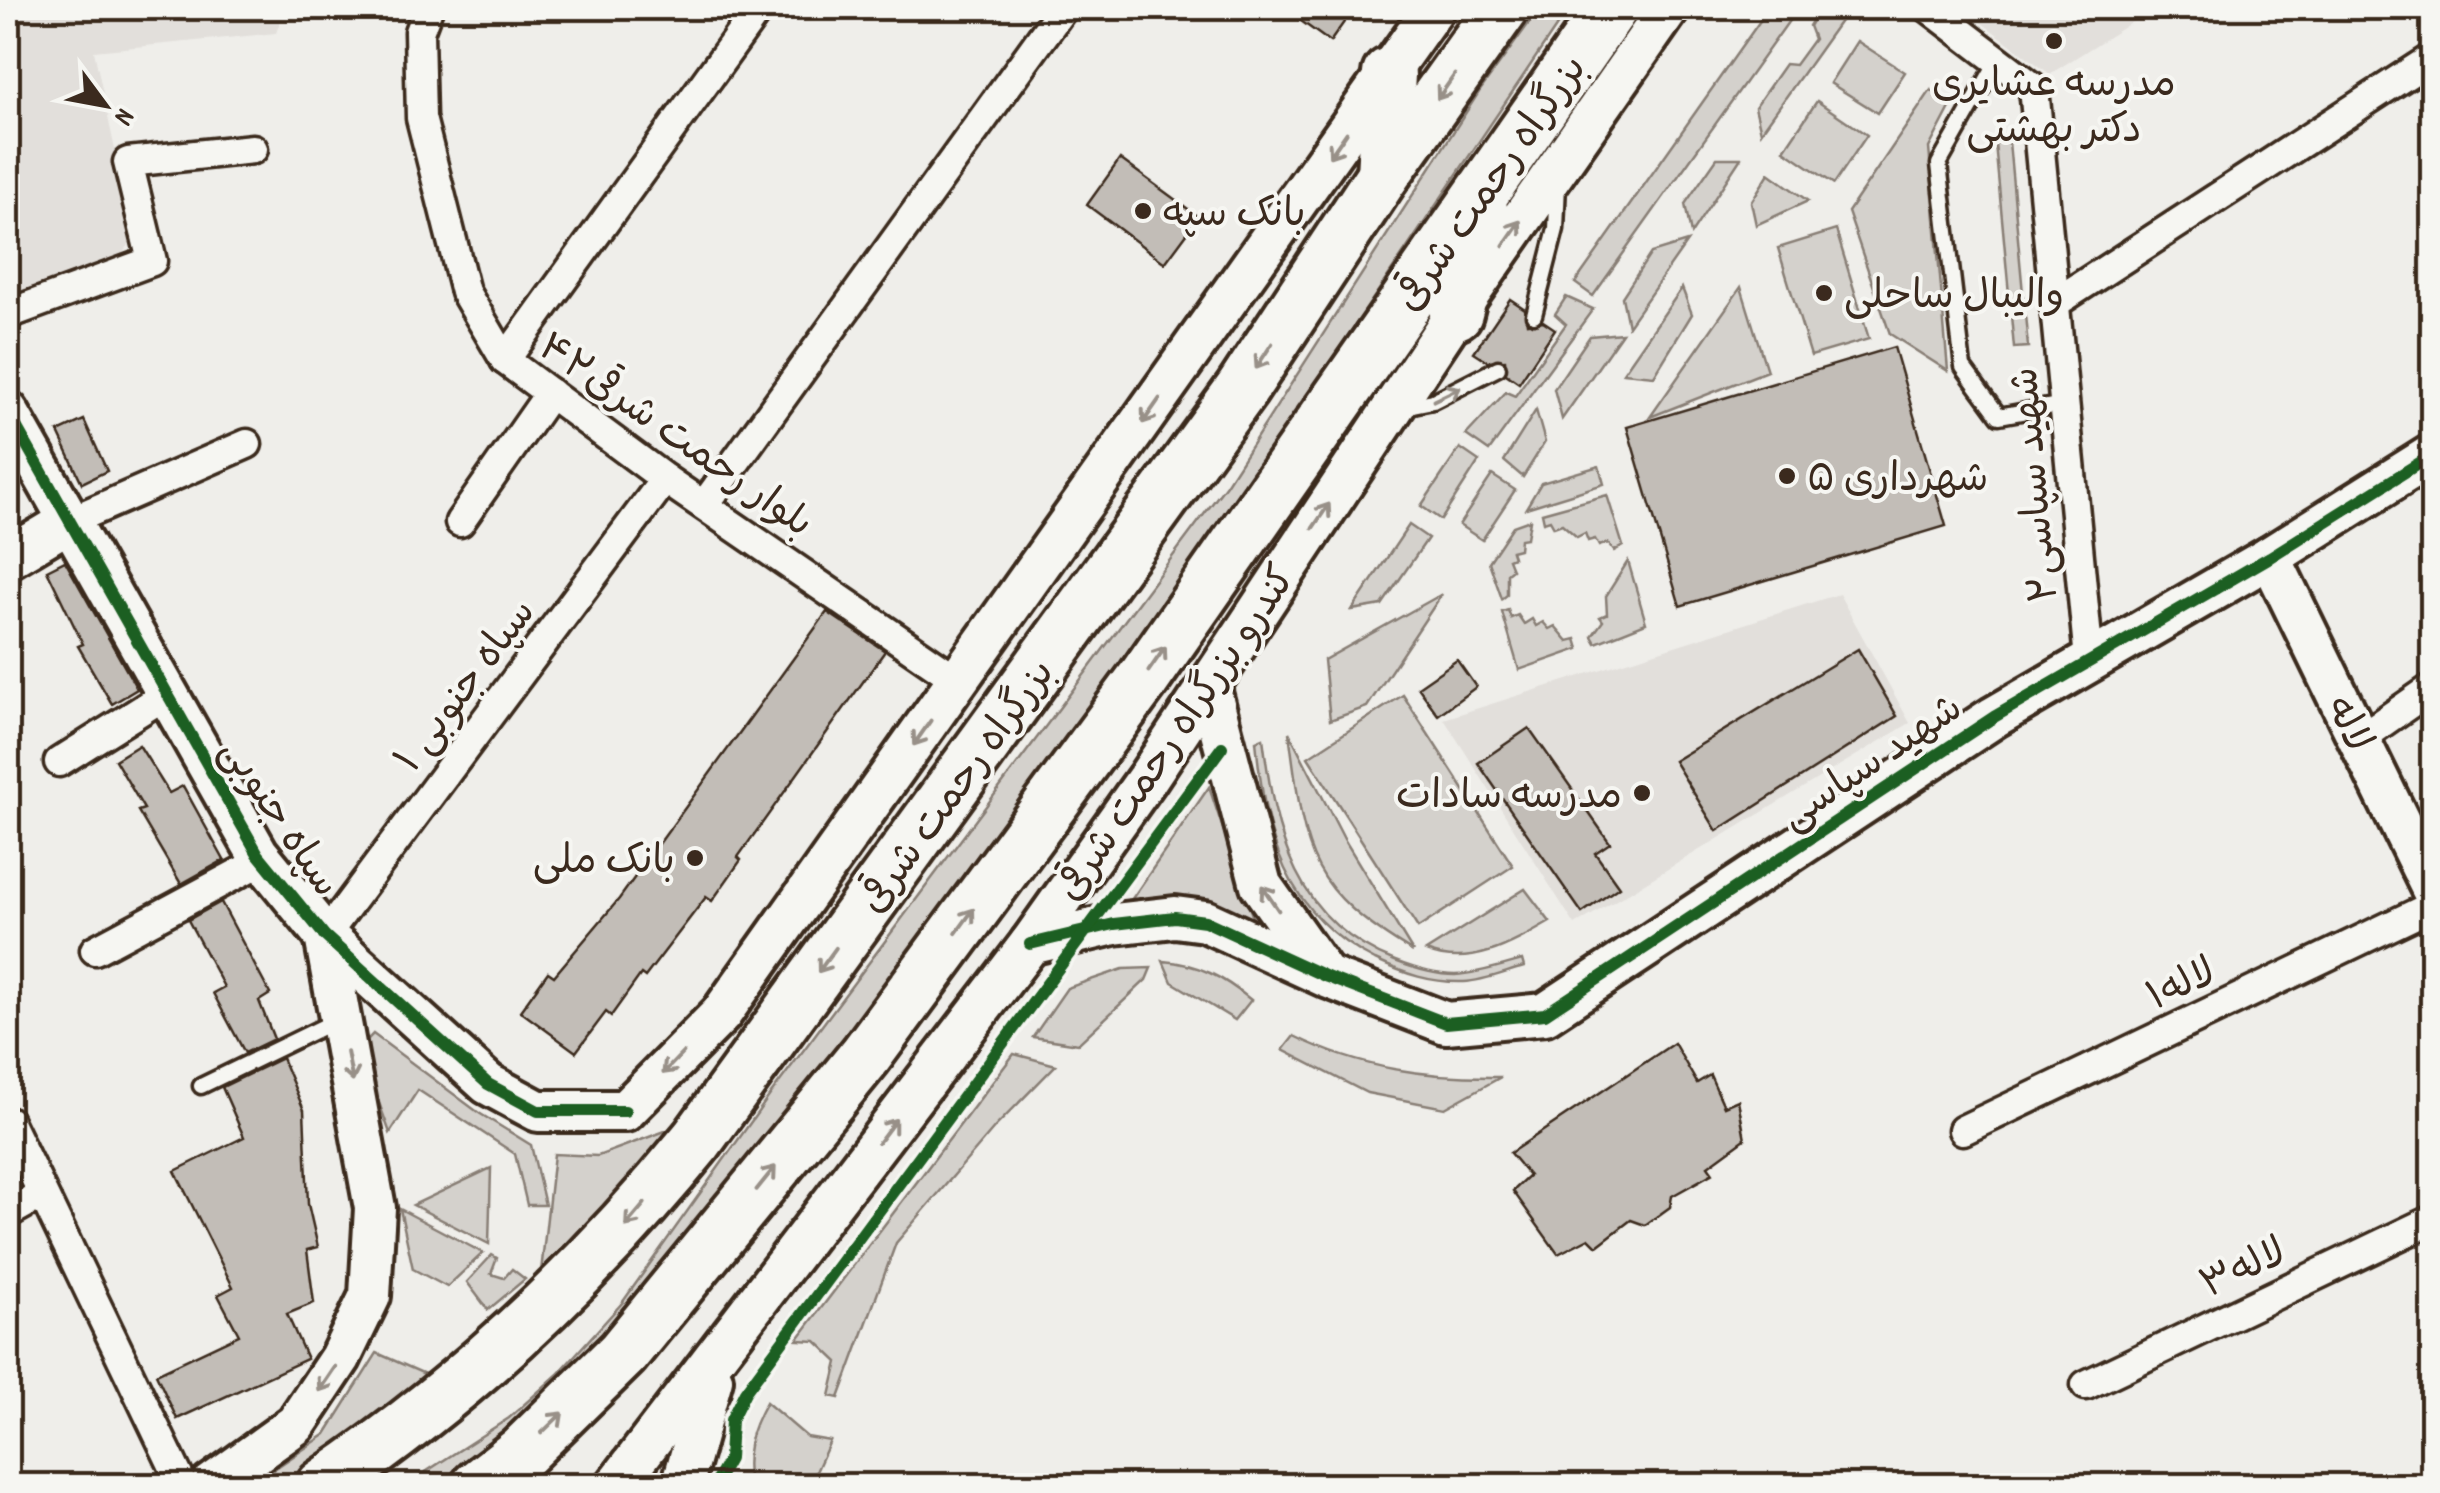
<svg xmlns="http://www.w3.org/2000/svg" width="2440" height="1493" viewBox="0 0 2440 1493" font-family="Dekko,'Playpen Sans Arabic',sans-serif">
<style>
.built{fill:#e2dfdb}
.green{fill:#d4d1cc;stroke:#887e75;stroke-width:2.5}
.building{fill:#c2bdb7;stroke:#3b2a1e;stroke-width:2.5}
.lines{fill:none;stroke-linecap:round;stroke-linejoin:round}
.lane-casing{stroke:#3b2a1e;stroke-width:21}
.street-casing{stroke:#3b2a1e;stroke-width:35}
.secondary-casing{stroke:#3b2a1e;stroke-width:48}
.highway-casing{stroke:#3b2a1e;stroke-width:60}
.lane{stroke:#f6f6f2;stroke-width:14}
.street{stroke:#f6f6f2;stroke-width:28}
.secondary{stroke:#f6f6f2;stroke-width:40}
.highway{stroke:#f6f6f2;stroke-width:52}
.cycleway-casing{stroke:#f6f6f2;stroke-width:19}
.cycleway{stroke:#1b5e20;stroke-width:12}
.oneway{stroke:#989088}
.poi-dot{fill:#3b2a1e;stroke:#f6f6f2;stroke-width:4}
.labels{text-anchor:middle;stroke-width:8;stroke-linejoin:round;paint-order:stroke}
.poi-label{font-size:40px;fill:#3b2a1e;stroke:#f6f6f2;text-anchor:start}
.street-label{font-size:40px;fill:#3b2a1e;stroke:#f6f6f2}
</style>
<rect width="100%" height="100%" fill="#efeeea"/>
<filter id="ink" filterUnits="userSpaceOnUse"><feTurbulence type="fractalNoise" baseFrequency=".01" numOctaves="2"/><feDisplacementMap in="SourceGraphic" scale="20" xChannelSelector="R" yChannelSelector="G"/><feConvolveMatrix kernelMatrix="1 2 1 2 8 2 1 2 1" color-interpolation-filters="sRGB"/></filter>
<g filter="url(#ink)">
<!-- built -->
<g class="built">
<polygon points="8,8 285,8 276,33 94,51 132,230 129,245 118,259 8,301"/>
<polygon points="1962,8 2154,8 2050,74"/>
<polygon points="1839,594 1910,723 1575,925 1444,719"/>
</g>
<!-- green -->
<g class="green">
<polygon points="1540,8 1569,8 1179,586 645,1306 498,1449 449,1485 404,1486 509,1418 558,1374 622,1303 770,1095 1226,485 1479,92"/>
<polygon points="1769,8 1798,8 1593,296 1575,283"/>
<polygon points="1820,8 1840,21 1761,132 1755,107 1785,64 1795,65 1814,39 1809,26"/>
<polygon points="1857,41 1905,72 1878,113 1830,83"/>
<polygon points="1931,90 1952,104 1929,148 1948,371 1890,334 1848,212"/>
<polygon points="1817,101 1867,135 1834,184 1784,150"/>
<polygon points="2009,142 2028,347 2014,348 1995,143"/>
<polygon points="1717,158 1741,158 1691,234 1685,204"/>
<polygon points="1769,173 1808,201 1756,225 1751,202"/>
<polygon points="1836,230 1869,339 1811,356 1778,248"/>
<polygon points="1687,242 1628,326 1622,297 1651,253"/>
<polygon points="1741,287 1767,371 1650,417"/>
<polygon points="1682,288 1692,314 1654,376 1623,373"/>
<polygon points="1566,297 1593,309 1489,451 1466,435 1506,392 1515,396 1566,324 1555,314"/>
<polygon points="1622,333 1562,419 1554,389 1590,336"/>
<polygon points="1536,410 1545,442 1523,477 1504,461"/>
<polygon points="1460,448 1479,461 1441,520 1421,506"/>
<polygon points="1599,466 1604,484 1526,508 1541,483"/>
<polygon points="1492,475 1515,490 1482,540 1459,525"/>
<polygon points="1607,495 1623,546 1614,551 1608,543 1599,546 1595,539 1588,541 1585,533 1577,537 1562,524 1554,527 1550,520 1544,522 1542,513"/>
<polygon points="1530,520 1527,538 1520,539 1519,549 1511,551 1513,557 1508,559 1512,569 1507,573 1507,595 1502,599 1489,562 1513,526"/>
<polygon points="1409,525 1428,538 1382,605 1352,610"/>
<polygon points="1628,561 1646,623 1596,643 1592,636 1603,621 1600,617 1607,614 1606,596"/>
<polygon points="1442,594 1367,707 1330,720 1324,660"/>
<polygon points="1508,610 1511,618 1518,615 1524,624 1532,619 1536,626 1543,622 1549,629 1555,626 1568,641 1576,639 1579,649 1519,670 1502,612"/>
<polygon points="1403,695 1513,866 1418,928 1308,757"/>
<path d="M1289,732L1344,839L1413,952C1304,887 1305,851 1289,732Z"/>
<path d="M1263,738C1275,835 1295,922 1395,961C1413,968 1435,975 1455,975C1476,974 1501,966 1522,960L1524,967C1505,972 1484,981 1464,982C1431,983 1405,974 1375,960C1284,914 1265,835 1256,741Z"/>
<polygon points="1209,787 1253,918 1127,906"/>
<path d="M1525,889L1550,922C1512,944 1470,969 1426,951Z"/>
<path d="M1163,961C1199,964 1223,977 1251,1000L1235,1020L1172,982Z"/>
<polygon points="1151,968 1146,980 1078,1044 1033,1037 1067,988 1123,969"/>
<polygon points="373,1034 479,1113 531,1145 545,1205 527,1205 515,1154 418,1090 390,1133 359,1048"/>
<path d="M1294,1036C1361,1069 1427,1078 1501,1077L1445,1108L1367,1093L1283,1050Z"/>
<polygon points="1014,1054 1056,1065 996,1126 896,1243 839,1398 830,1396 838,1362 816,1341 797,1340"/>
<polygon points="668,1130 637,1183 540,1281 554,1154 598,1156"/>
<polygon points="491,1168 489,1244 413,1205"/>
<polygon points="400,1209 483,1253 447,1287 413,1269"/>
<polygon points="492,1255 497,1258 491,1274 504,1278 512,1269 525,1279 488,1310 467,1282"/>
<polygon points="377,1353 443,1382 282,1485 249,1486 326,1434"/>
<path d="M766,1402L807,1437L830,1441L810,1485H749C744,1453 750,1430 766,1402Z"/>
</g>
<!-- building -->
<g class="building">
<polygon points="1283,8 1354,8 1330,42"/>
<polygon points="1120,159 1199,217 1165,263 1087,205"/>
<polygon points="1510,299 1525,309 1527,323 1543,321 1555,329 1519,383 1506,374 1505,360 1488,361 1474,352"/>
<polygon points="1894,347 1946,526 1680,606 1627,427"/>
<polygon points="84,420 107,471 82,483 58,432"/>
<polygon points="65,561 137,689 112,704 78,646 83,644 47,570"/>
<polygon points="827,612 885,651 738,857 741,860 712,901 706,897 645,977 641,974 611,1016 606,1012 576,1052 520,1011 548,972 554,976 619,899"/>
<polygon points="1858,649 1897,716 1717,831 1674,761"/>
<polygon points="1457,660 1476,687 1438,715 1418,687"/>
<polygon points="1529,728 1610,843 1595,853 1619,887 1582,913 1478,763"/>
<polygon points="139,745 169,793 183,786 224,860 181,884 138,811 144,809 115,760"/>
<polygon points="221,902 270,994 259,1001 274,1039 245,1053 213,993 224,987 188,920"/>
<polygon points="1674,1043 1697,1083 1710,1075 1724,1106 1738,1100 1745,1139 1708,1166 1713,1173 1672,1196 1670,1207 1645,1225 1631,1220 1597,1246 1589,1238 1558,1254 1513,1191 1529,1176 1510,1153"/>
<polygon points="282,1058 304,1110 308,1204 318,1247 307,1250 314,1303 287,1314 307,1359 177,1419 156,1374 239,1335 218,1295 233,1287 175,1171 244,1137 222,1087"/>
</g>
<g class="lines">
<!-- lane casing -->
<g class="lane-casing">
<g id="lane">
<polyline points="1998,60 1939,164 1963,367 1999,416 2064,404"/>
<polyline points="1534,315 1556,229 1558,184"/>
<polyline points="1403,407 1433,401 1498,368"/>
<polyline points="201,1086 335,1021"/>
</g>
</g>
<!-- street casing -->
<g class="street-casing">
<g id="street">
<polyline points="428,8 419,32 421,118 465,292 505,360 665,479 959,681"/>
<polyline points="1929,8 2034,88 2089,660"/>
<polyline points="2055,303 2432,58"/>
<polyline points="8,314 152,261 128,162 253,149"/>
<polyline points="505,360 759,8"/>
<polyline points="705,504 1063,8"/>
<polyline points="68,522 247,444"/>
<polyline points="460,522 550,393"/>
<polyline points="2359,739 2432,688"/>
<polyline points="59,762 167,694"/>
<polyline points="325,936 665,479"/>
<polyline points="95,950 263,860"/>
<polyline points="8,1121 183,1486"/>
<polyline points="1963,1130 2432,906"/>
<polyline points="8,1213 42,1194"/>
<polyline points="2086,1385 2432,1220"/>
</g>
</g>
<!-- secondary casing -->
<g class="secondary-casing">
<g id="secondary">
<polyline points="8,412 258,854 325,936 488,1084 538,1111 625,1111 721,1014 1434,8"/>
<polyline points="2270,557 2432,889"/>
<polyline points="8,558 68,522"/>
<polyline points="1209,685 1261,885 1324,974"/>
<polyline points="1030,944 1114,924 1175,917 1205,921 1327,977 1446,1023 1545,1014 1994,717 2270,557 2432,455"/>
<polyline points="210,1486 296,1424 340,1358 370,1296 375,1208 325,936"/>
<polyline points="616,1486 1030,944 1147,779 1456,313 1669,8"/>
<polyline points="682,1486 712,1379"/>
</g>
</g>
<!-- highway casing -->
<g class="highway-casing">
<g id="highway">
<polyline points="1383,175 1389,74"/>
<polyline points="1456,313 1482,213"/>
<path d="M323,1486C465,1390 589,1273 697,1140L1242,389L1383,175L1502,8"/>
<polyline points="478,1486 522,1452 623,1353 866,1055 1144,678 1611,8"/>
</g>
</g>
<!-- lane -->
<use href="#lane" class="lane"/>
<!-- street -->
<use href="#street" class="street"/>
<!-- secondary -->
<use href="#secondary" class="secondary"/>
<!-- highway -->
<use href="#highway" class="highway"/>
<!-- cycleway casing -->
<g class="cycleway-casing">
<g id="cycleway">
<polyline points="8,412 258,854 325,936 488,1084 538,1111 625,1111"/>
<polyline points="1030,944 1114,924 1175,917 1205,921 1327,977 1446,1023 1545,1014 1994,717 2270,557 2432,455"/>
<polyline points="714,1486 729,1459 731,1420 745,1392 1222,747"/>
</g>
</g>
<!-- cycleway -->
<use href="#cycleway" class="cycleway"/>
</g>
<!-- one-way arrows -->
<defs><path id="oneway-shaft" d="M-6 0H5M1.5-3L5.5 0L1.5 3" fill="none" stroke-width="1.6" stroke-linecap="round" stroke-linejoin="round" transform="scale(2.5)"/></defs>
<g class="oneway">
<use href="#oneway-shaft" transform="translate(1446 87) rotate(125)"/>
<use href="#oneway-shaft" transform="translate(1338 145) rotate(125)"/>
<use href="#oneway-shaft" transform="translate(1512 233) rotate(-55)"/>
<use href="#oneway-shaft" transform="translate(1264 356) rotate(123)"/>
<use href="#oneway-shaft" transform="translate(1447 394) rotate(-26)"/>
<use href="#oneway-shaft" transform="translate(1151 411) rotate(125)"/>
<use href="#oneway-shaft" transform="translate(1321 516) rotate(-56)"/>
<use href="#oneway-shaft" transform="translate(1157 659) rotate(-55)"/>
<use href="#oneway-shaft" transform="translate(922 733) rotate(125)"/>
<use href="#oneway-shaft" transform="translate(1270 898) rotate(-124)"/>
<use href="#oneway-shaft" transform="translate(965 921) rotate(-54)"/>
<use href="#oneway-shaft" transform="translate(827 960) rotate(126)"/>
<use href="#oneway-shaft" transform="translate(673 1063) rotate(134)"/>
<use href="#oneway-shaft" transform="translate(350 1067) rotate(79)"/>
<use href="#oneway-shaft" transform="translate(887 1131) rotate(-53)"/>
<use href="#oneway-shaft" transform="translate(766 1178) rotate(-51)"/>
<use href="#oneway-shaft" transform="translate(635 1215) rotate(130)"/>
<use href="#oneway-shaft" transform="translate(327 1379) rotate(124)"/>
<use href="#oneway-shaft" transform="translate(552 1423) rotate(-44)"/>
</g>
</g>
<!-- markers -->
<g class="poi-dot">
<circle cx="2054" cy="41" r="10"/>
<circle cx="1143" cy="211" r="10"/>
<circle cx="1824" cy="293" r="10"/>
<circle cx="1787" cy="476" r="10"/>
<circle cx="1642" cy="793" r="10"/>
<circle cx="695" cy="858" r="10"/>
</g>
<g class="labels">
<!-- poi labels -->
<g class="poi-label">
<text x="2054" y="95" text-anchor="middle">مدرسه عشایری<tspan x="2054" dy="46">دکتر بهشتی</tspan></text>
<text x="1163" y="225">بانک سپه</text>
<text x="1844" y="307">والیبال ساحلی</text>
<text x="1807" y="490">شهرداری ۵</text>
<text x="1622" y="807" text-anchor="end">مدرسه سادات</text>
<text x="675" y="872" text-anchor="end">بانک ملی</text>
</g>
<!-- street labels -->
<g class="street-label">
<text transform="translate(1489 182) rotate(-55)" y="14">بزرگراه رحمت شرقی</text>
<text transform="translate(677 433) rotate(35)" y="14">بلوار رحمت شرقی۴۲</text>
<text transform="translate(2032 485) rotate(-95)" y="14">شهید سپاسی۲</text>
<text transform="translate(463 684) rotate(-53)" y="14">۱ سپاه جنوبی</text>
<text transform="translate(2351 723) rotate(64)" y="14">لاله</text>
<text transform="translate(1174 732) rotate(-56)" y="14">کندرو بزرگراه رحمت شرقی</text>
<text transform="translate(1870 760) rotate(-34)" y="14">شهید سپاسی</text>
<text transform="translate(955 785) rotate(-54)" y="14">بزرگراه رحمت شرقی</text>
<text transform="translate(282 816) rotate(56)" y="14">سپاه جنوبی</text>
<text transform="translate(2180 982) rotate(-25)" y="14">۱لاله</text>
<text transform="translate(2242 1266) rotate(-25)" y="14">۳لاله</text>
</g>
</g>
<!-- margin -->
<rect width="2440" height="1493" fill="none" stroke="#f6f6f2" stroke-width="40"/>
<rect x="20" y="20" width="2400" height="1453" fill="none" stroke="#3b2a1e" stroke-width="4" filter="url(#ink)"/>
<!-- north arrow -->
<g transform="translate(105 105) rotate(122)" stroke="#f6f6f2" stroke-width="8" paint-order="stroke">
<path d="M0-8L18 38L0 25L-18 38Z" fill="#3b2a1e"/>
<text y="-15" font-size="28" font-weight="bold" text-anchor="middle" fill="#3b2a1e">N</text>
</g>
</svg>
